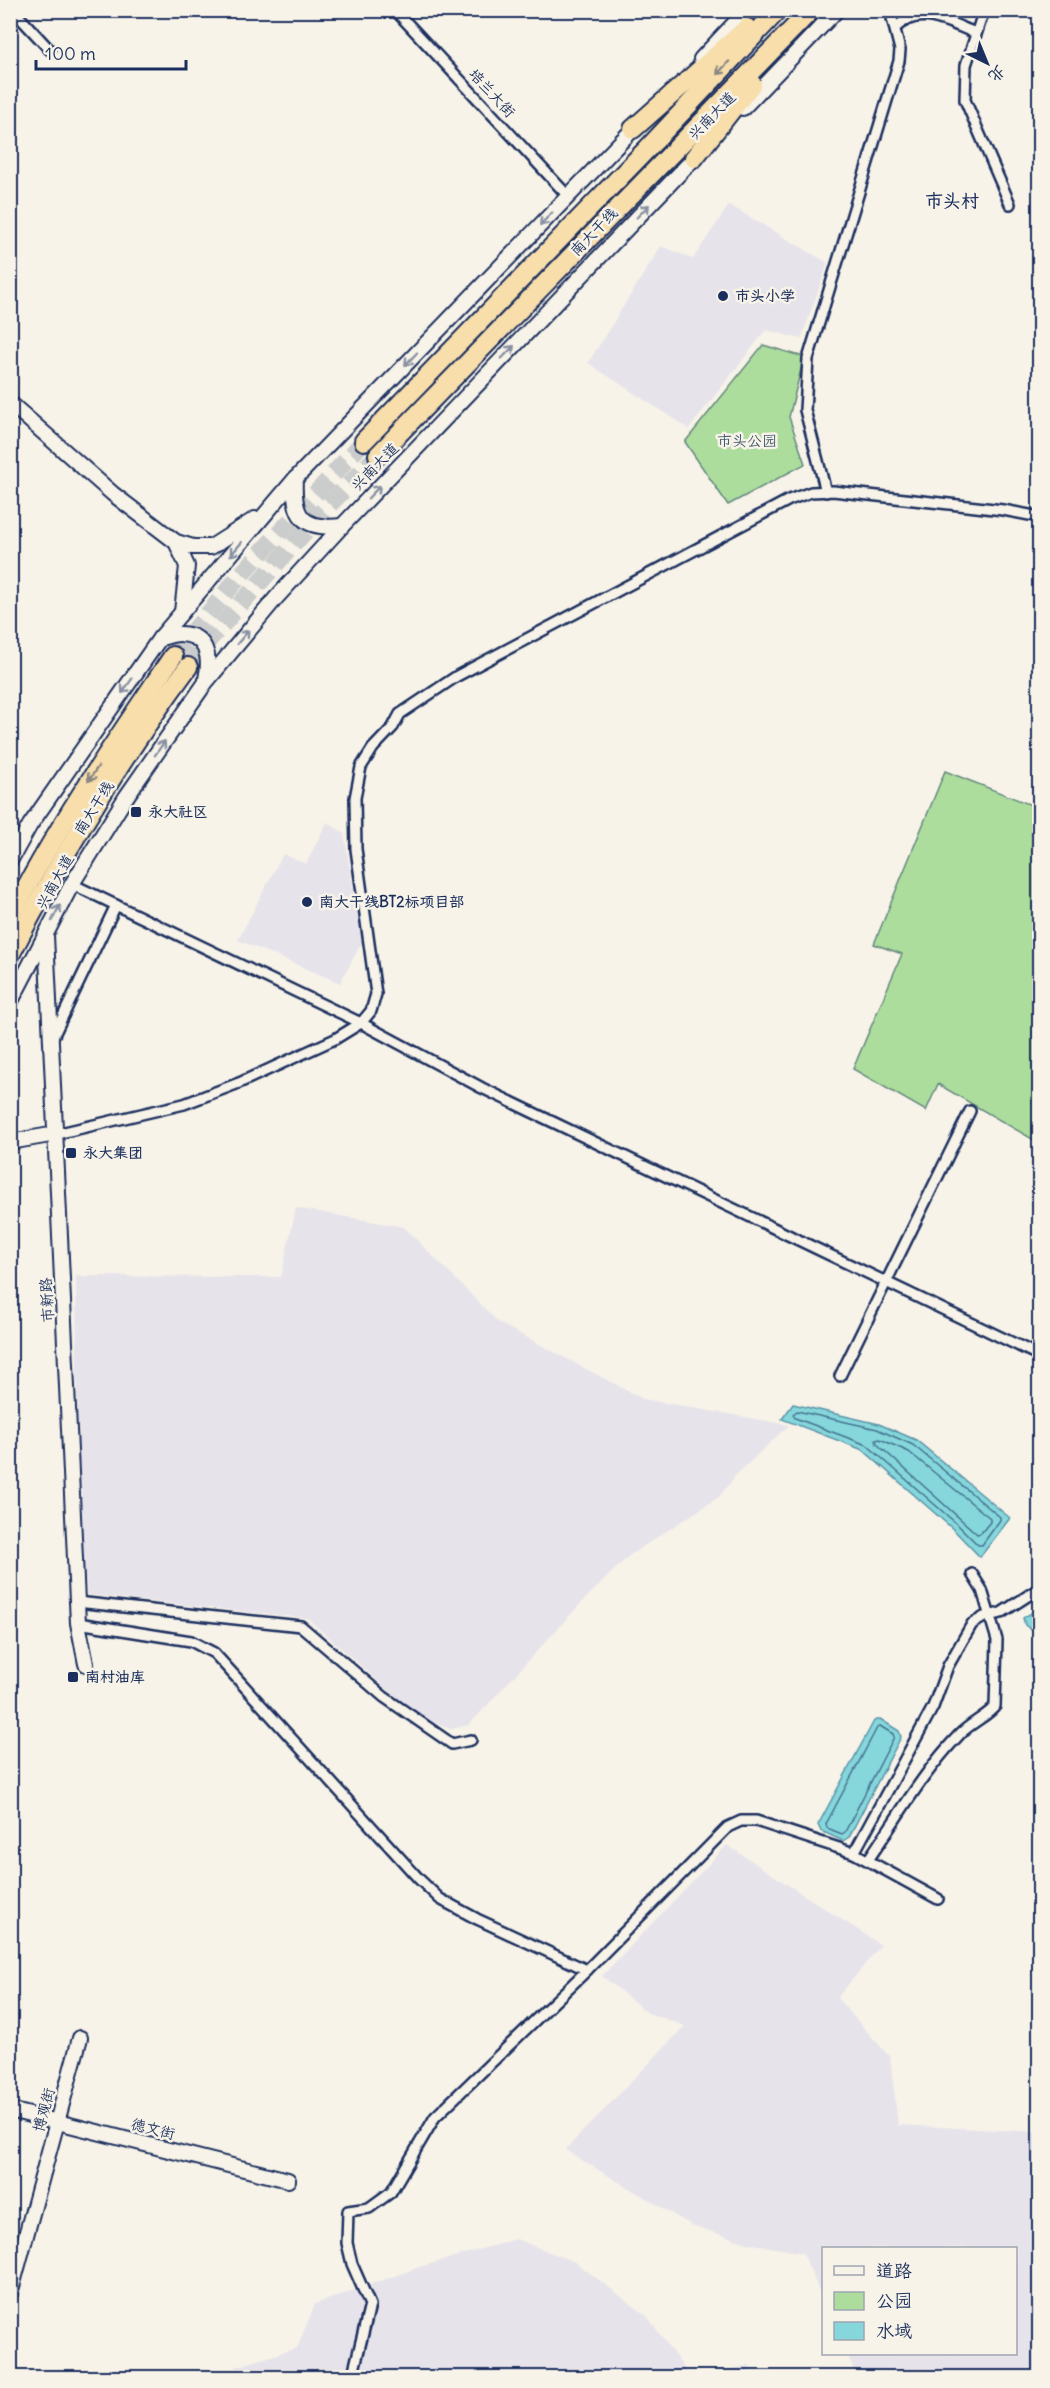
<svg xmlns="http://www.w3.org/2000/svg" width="1050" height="2388" viewBox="0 0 1050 2388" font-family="Delius,'LXGW WenKai TC',sans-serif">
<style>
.built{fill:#e7e3eb}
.green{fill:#addd9d;stroke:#64867e;stroke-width:1.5}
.water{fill:#85d7db;stroke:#5b94a9;stroke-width:1.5}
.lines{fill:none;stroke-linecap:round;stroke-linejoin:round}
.shore{stroke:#457290;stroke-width:1.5}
.highway-tunnel{stroke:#cbcccc;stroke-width:18;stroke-dasharray:18 9;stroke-linecap:butt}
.street-casing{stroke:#1b2f5e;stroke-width:14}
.secondary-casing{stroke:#1b2f5e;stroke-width:18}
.highway-casing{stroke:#1b2f5e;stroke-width:22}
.street{stroke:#f7f3e8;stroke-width:9}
.secondary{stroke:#f7f3e8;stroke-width:14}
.highway{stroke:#f8deab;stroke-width:18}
.oneway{stroke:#8a8684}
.oneway2{stroke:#8991a3}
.poi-dot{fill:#1b2f5e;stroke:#f7f3e8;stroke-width:2}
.labels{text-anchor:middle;stroke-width:5;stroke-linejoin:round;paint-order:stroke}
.street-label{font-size:15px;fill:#1b2f5e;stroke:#f7f3e8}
.poi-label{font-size:15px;font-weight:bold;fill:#1b2f5e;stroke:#f7f3e8;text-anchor:start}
.park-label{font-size:15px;fill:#405a6e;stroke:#f7f3e8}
.quarter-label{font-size:18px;font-weight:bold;fill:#1b2f5e;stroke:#f7f3e8}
</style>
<rect width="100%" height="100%" fill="#f7f3e8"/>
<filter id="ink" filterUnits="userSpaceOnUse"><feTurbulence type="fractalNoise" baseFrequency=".0167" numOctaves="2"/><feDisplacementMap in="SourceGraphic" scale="12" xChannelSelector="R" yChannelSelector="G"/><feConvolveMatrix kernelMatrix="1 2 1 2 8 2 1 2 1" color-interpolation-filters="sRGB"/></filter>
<g filter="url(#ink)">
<!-- built -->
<g class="built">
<polygon points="729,205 828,263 801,339 766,330 689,429 588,363 661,246 693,259"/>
<polygon points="327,822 344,833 362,942 340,983 238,940 283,854 306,864"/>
<polygon points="296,1208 404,1227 499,1323 643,1399 789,1425 736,1475 719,1497 630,1555 584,1600 469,1725 451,1729 418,1717 307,1618 88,1595 82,1562 82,1495 78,1467 76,1276 281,1277"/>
<polygon points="727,1845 881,1945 837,1998 890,2057 898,2125 1039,2132 1039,2377 857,2377 847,2354 1016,2354 1016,2248 824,2248 823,2300 803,2253 747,2243 691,2225 565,2150 685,2026 648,2013 602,1976"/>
<polygon points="516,2239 575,2262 647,2316 690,2377 233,2378 236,2367 297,2348 315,2304 423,2266"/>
<polygon points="750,2365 751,2377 694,2377"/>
</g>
<!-- green -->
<g class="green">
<polygon points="763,345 804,357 789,417 805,464 728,505 685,442"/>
<polygon points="945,771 1039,808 1039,1143 938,1084 926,1111 853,1069 902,954 874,944"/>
</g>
<!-- water -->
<g class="water">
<polygon points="793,1404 879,1424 916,1440 1010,1518 980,1557 954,1530 863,1450 782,1419"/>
<polygon points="1039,1608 1039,1636 1025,1625 1023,1618"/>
<polygon points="880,1719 899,1731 901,1737 849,1837 843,1841 821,1831 818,1825 874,1721"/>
</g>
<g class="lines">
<!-- shore -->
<g class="shore">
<polygon points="797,1411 877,1429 913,1445 1000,1517 1000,1520 982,1545 978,1545 958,1525 867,1445 795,1418 793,1414"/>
<polygon points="880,1439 909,1452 990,1518 990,1522 981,1533 977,1534 877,1444 876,1440"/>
<polygon points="880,1726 893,1734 894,1737 845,1832 842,1834 827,1828 826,1824 877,1728"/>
</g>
<!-- highway-tunnel -->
<g class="highway-tunnel">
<polyline points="173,656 239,577 364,441"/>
<polyline points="188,667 206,643 322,512 378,455"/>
</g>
<!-- street casing -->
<g class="street-casing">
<g id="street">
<polyline points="13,10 50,50"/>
<polyline points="195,10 197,10"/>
<polyline points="395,10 568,196"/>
<polyline points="984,10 966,65 965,100 1010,204"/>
<path d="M895,28C920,4 948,23 976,33"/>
<polyline points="826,492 805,410 808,359 899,61 900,50 890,10"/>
<polyline points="72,884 361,1023 482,1088 1040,1356"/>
<polyline points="52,1039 116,905"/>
<polyline points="56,1134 184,1104 239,1083 335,1039 361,1023 371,1011 376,994 356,849 355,798 361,767 373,748 393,727 400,714 457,676 789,500 811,492 833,491 1003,510 1040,517"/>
<polyline points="840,1376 970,1111"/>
<polyline points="77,1602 301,1626 384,1697 452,1744 471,1740"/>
<polyline points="78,1623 191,1641 214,1653 419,1879 440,1899 477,1919 587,1970"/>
<polyline points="854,1853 933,1707 948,1666 972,1624 984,1617 1001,1613 1040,1588"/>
<path d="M868,1860C897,1818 924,1771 959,1735C969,1724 989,1715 995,1706L997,1640L982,1590L972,1574"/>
<polyline points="352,2378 370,2305 352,2264 347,2243 348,2211 369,2208 391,2192 435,2117 581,1976 728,1827 741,1821 756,1821 854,1853 938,1899"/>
</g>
</g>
<!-- secondary casing -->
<g class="secondary-casing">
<g id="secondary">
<polyline points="701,59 747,10"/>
<polyline points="743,108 837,10"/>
<polyline points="10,403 113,494 176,542 193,547 211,547 255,519"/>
<path d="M295,479C293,517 302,530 342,526"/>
<polyline points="176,542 187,566 182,612"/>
<path d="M160,638C166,637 173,634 179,634C207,634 211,657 206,679"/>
<polyline points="10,861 30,825 160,638 295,479 640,122"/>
<polyline points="46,935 78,1623 86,1664"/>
<polyline points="10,1003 72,884 126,797 206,682 276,598 342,526 700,152"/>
<polyline points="10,1142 56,1134"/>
<polyline points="10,2110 288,2180"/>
<polyline points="10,2294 80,2038"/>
</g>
</g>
<!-- highway casing -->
<g class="highway-casing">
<g id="highway">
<polyline points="633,129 747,28"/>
<polyline points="694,158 752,84"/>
<polyline points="364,441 649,147 778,10"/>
<polyline points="378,455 811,10"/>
<path d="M10,918C57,826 115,742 173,656"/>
<path d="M10,955C62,855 121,758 188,667"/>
</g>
</g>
<!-- street -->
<use href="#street" class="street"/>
<!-- secondary -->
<use href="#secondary" class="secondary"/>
<!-- highway -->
<use href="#highway" class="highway"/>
</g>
<!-- one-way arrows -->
<defs><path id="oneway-shaft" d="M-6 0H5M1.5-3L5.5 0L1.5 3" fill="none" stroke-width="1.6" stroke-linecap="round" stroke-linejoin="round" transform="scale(1.5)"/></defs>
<g class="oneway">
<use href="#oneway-shaft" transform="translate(723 68) rotate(133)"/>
<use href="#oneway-shaft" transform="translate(93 774) rotate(124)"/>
</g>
<g class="oneway2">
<use href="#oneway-shaft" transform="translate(643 211) rotate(-46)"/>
<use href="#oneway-shaft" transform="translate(546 219) rotate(134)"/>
<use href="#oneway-shaft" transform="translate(508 352) rotate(-46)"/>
<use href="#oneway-shaft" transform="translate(411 359) rotate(134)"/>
<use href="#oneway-shaft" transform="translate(374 492) rotate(-46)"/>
<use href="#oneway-shaft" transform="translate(236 549) rotate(130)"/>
<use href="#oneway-shaft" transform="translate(243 637) rotate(-50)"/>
<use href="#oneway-shaft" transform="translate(127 686) rotate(125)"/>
<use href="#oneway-shaft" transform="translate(160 748) rotate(-55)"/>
<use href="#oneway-shaft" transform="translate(56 913) rotate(-63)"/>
</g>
</g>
<!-- markers -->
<g class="poi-dot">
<circle cx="723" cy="296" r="6"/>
<rect x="130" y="806" width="12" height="12" rx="3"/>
<circle cx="307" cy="902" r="6"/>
<rect x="65" y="1147" width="12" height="12" rx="3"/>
<rect x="67" y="1671" width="12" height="12" rx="3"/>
</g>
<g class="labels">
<!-- street labels -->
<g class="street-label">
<text transform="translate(492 93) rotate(47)" y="5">培兰大街</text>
<text transform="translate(712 116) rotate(-46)" y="5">兴南大道</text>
<text transform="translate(594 232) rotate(-46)" y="5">南大干线</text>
<text transform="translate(375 467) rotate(-46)" y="5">兴南大道</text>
<text transform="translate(94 808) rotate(-58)" y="5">南大干线</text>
<text transform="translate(55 882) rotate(-61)" y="5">兴南大道</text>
<text transform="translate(47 1300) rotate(-93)" y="5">市新路</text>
<text transform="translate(44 2110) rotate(-75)" y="5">博观街</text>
<text transform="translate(153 2129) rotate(14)" y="5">德文街</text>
</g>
<!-- poi labels -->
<g class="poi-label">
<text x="735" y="301">市头小学</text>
<text x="148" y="817">永大社区</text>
<text x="319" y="907">南大干线BT2标项目部</text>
<text x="83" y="1158">永大集团</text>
<text x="85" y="1682">南村油库</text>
</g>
<!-- park labels -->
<g class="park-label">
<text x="747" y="446">市头公园</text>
</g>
<!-- quarter labels -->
<g class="quarter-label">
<text x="952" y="207">市头村</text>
</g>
</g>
<!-- margin -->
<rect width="1050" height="2388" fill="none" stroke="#f7f3e8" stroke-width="36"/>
<rect x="18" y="18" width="1014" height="2352" fill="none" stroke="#1b2f5e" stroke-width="2" filter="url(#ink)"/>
<!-- legend -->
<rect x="822" y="2247" width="195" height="108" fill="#f7f3e8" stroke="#9fa5b1" stroke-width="1.5"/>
<rect x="834" y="2266" width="30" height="9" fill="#f7f3e8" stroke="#9fa5b1" stroke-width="1.5"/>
<text x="876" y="2277" font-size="18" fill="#1b2f5e">道路</text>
<rect x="834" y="2292" width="30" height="18" fill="#addd9d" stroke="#9fa5b1" stroke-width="1.5"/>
<text x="876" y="2307" font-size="18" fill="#1b2f5e">公园</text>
<rect x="834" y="2322" width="30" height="18" fill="#85d7db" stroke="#9fa5b1" stroke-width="1.5"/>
<text x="876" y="2337" font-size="18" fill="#1b2f5e">水域</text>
<!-- north arrow -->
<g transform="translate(987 63) rotate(137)" stroke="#f7f3e8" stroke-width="4.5" paint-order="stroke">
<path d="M0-4.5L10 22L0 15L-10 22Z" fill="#1b2f5e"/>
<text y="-9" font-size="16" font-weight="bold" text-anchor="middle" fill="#1b2f5e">北</text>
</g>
<!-- scale -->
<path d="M36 60v9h150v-9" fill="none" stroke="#1b2f5e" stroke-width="3"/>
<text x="45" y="60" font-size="18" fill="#1b2f5e" stroke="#f7f3e8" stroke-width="4.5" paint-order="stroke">100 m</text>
</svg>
